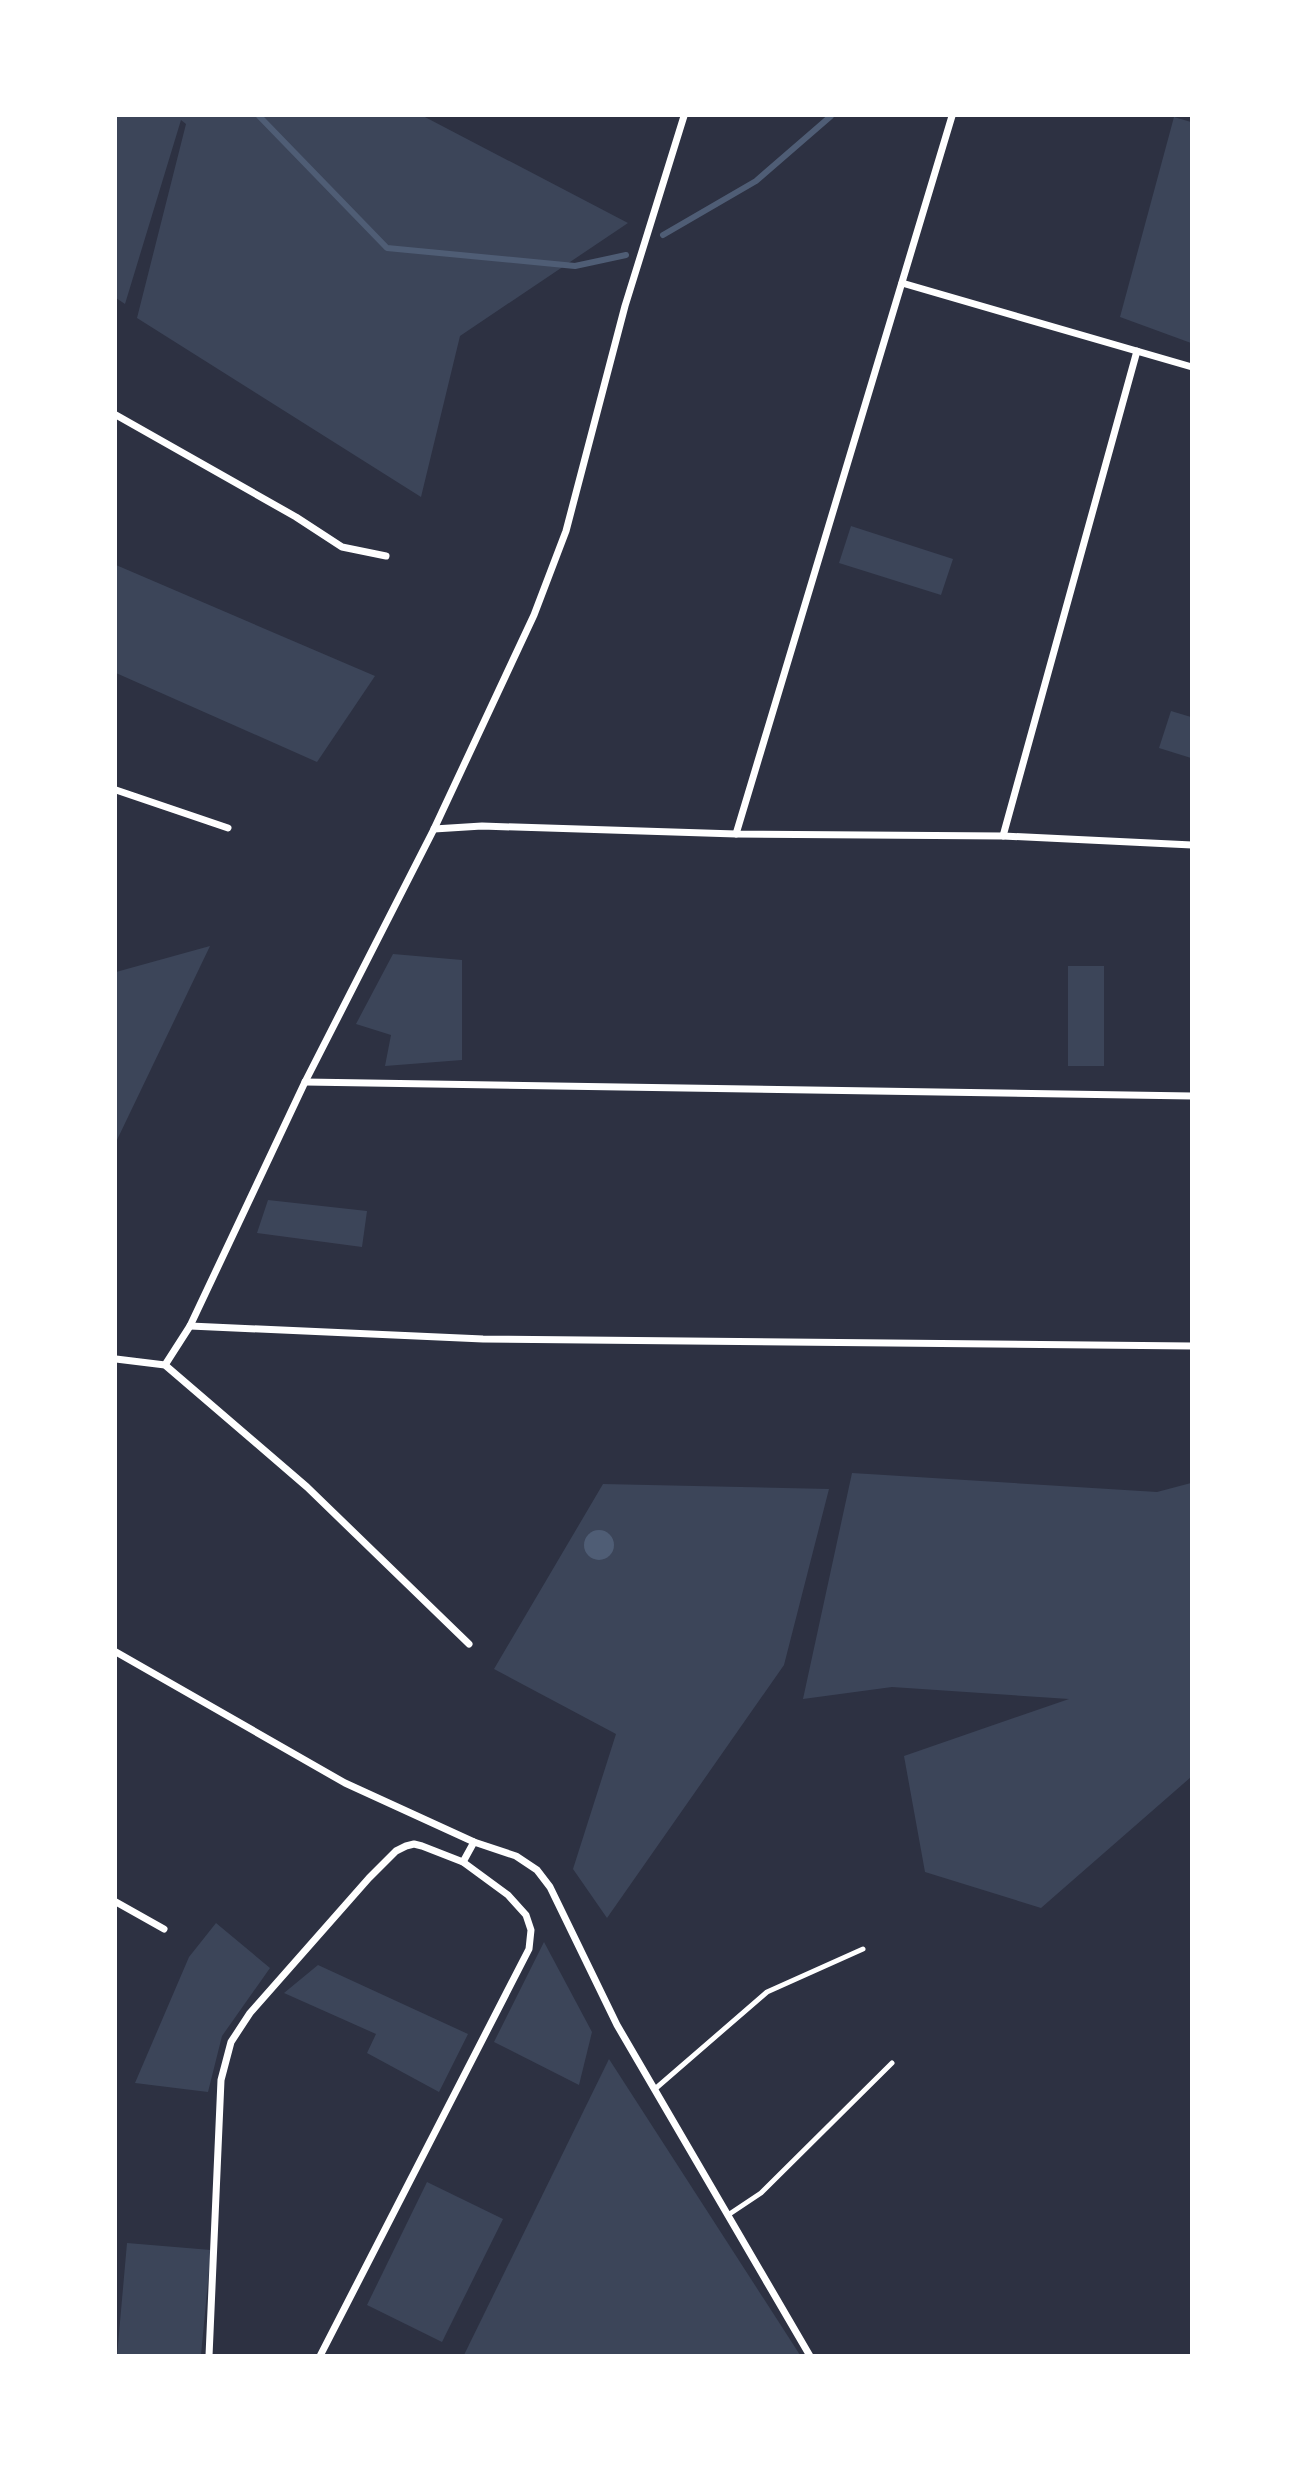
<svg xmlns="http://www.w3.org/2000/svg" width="1307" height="2471" viewBox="0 0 1307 2471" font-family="Montserrat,sans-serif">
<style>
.green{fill:#3c4559}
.water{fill:#4f5d75}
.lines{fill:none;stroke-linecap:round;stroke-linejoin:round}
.stream{stroke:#4f5d75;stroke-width:6}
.service{stroke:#fff;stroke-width:5}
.minor{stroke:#fff;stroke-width:7}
</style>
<rect width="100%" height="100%" fill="#2d3142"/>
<!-- green -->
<g class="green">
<polygon points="116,116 423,116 628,223 460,336 421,497 137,318 186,124 181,120 125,304 116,298"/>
<polygon points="1174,117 1191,122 1191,343 1120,317"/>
<polygon points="851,526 953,559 941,595 839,563"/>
<polygon points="116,565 375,676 317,762 116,673"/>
<polygon points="1171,711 1191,717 1191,758 1159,748"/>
<polygon points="210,946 116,1142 116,972"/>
<polygon points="393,954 462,960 462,1060 385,1066 391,1035 356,1024"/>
<rect x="1068" y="966" width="36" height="100"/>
<polygon points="268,1200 367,1211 362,1247 257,1233"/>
<polygon points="852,1473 1157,1492 1191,1483 1191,1777 1041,1908 925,1872 904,1756 1069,1699 892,1687 803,1699"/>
<polygon points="603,1484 829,1489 784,1665 607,1918 573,1869 616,1734 494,1669"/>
<polygon points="216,1923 270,1968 222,2036 208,2092 135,2083 189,1957"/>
<polygon points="544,1942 592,2032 579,2085 494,2042"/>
<polygon points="318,1965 468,2034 439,2092 367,2053 376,2034 284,1993"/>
<polygon points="609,2059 800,2355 464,2355"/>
<polygon points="427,2182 503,2219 442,2342 367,2305"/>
<polygon points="127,2243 211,2250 201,2355 117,2356"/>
</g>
<!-- water -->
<circle class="water" cx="599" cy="1545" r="15"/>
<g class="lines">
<!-- stream -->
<g class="stream">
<polyline points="259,116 387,248 575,266 626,255"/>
<polyline points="663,235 756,181 831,116"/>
</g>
<!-- service -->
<g class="service">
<polyline points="655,2089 767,1992 863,1949"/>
<polyline points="728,2215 761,2193 892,2063"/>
</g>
<!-- minor -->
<g class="minor">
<polyline points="902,283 1192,367"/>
<polyline points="116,415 296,517 342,547 386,556"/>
<polyline points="116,790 228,828"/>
<polyline points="434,829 482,826 736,834 1003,836 1192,845"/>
<polyline points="736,834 952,116"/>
<polyline points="1003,836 1137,351"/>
<polyline points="305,1082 1192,1096"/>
<polyline points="190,1326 483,1339 1192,1346"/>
<polyline points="116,1359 165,1365 307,1487 469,1644"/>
<polyline points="165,1365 190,1326 305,1082 434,829 534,615 566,531 625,306 684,116"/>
<polyline points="116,1652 345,1783 474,1842 516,1856 537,1870 550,1887 617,2025 810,2356"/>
<polyline points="463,1862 474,1842"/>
<polyline points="116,1902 164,1929"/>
<polyline points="209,2356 221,2080 231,2042 250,2013 369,1878 396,1851 406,1846 414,1844 422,1846 463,1862 508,1895 526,1915 531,1930 529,1949 320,2356"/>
</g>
</g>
<!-- border -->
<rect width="1307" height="2471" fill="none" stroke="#ffffff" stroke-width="234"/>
</svg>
